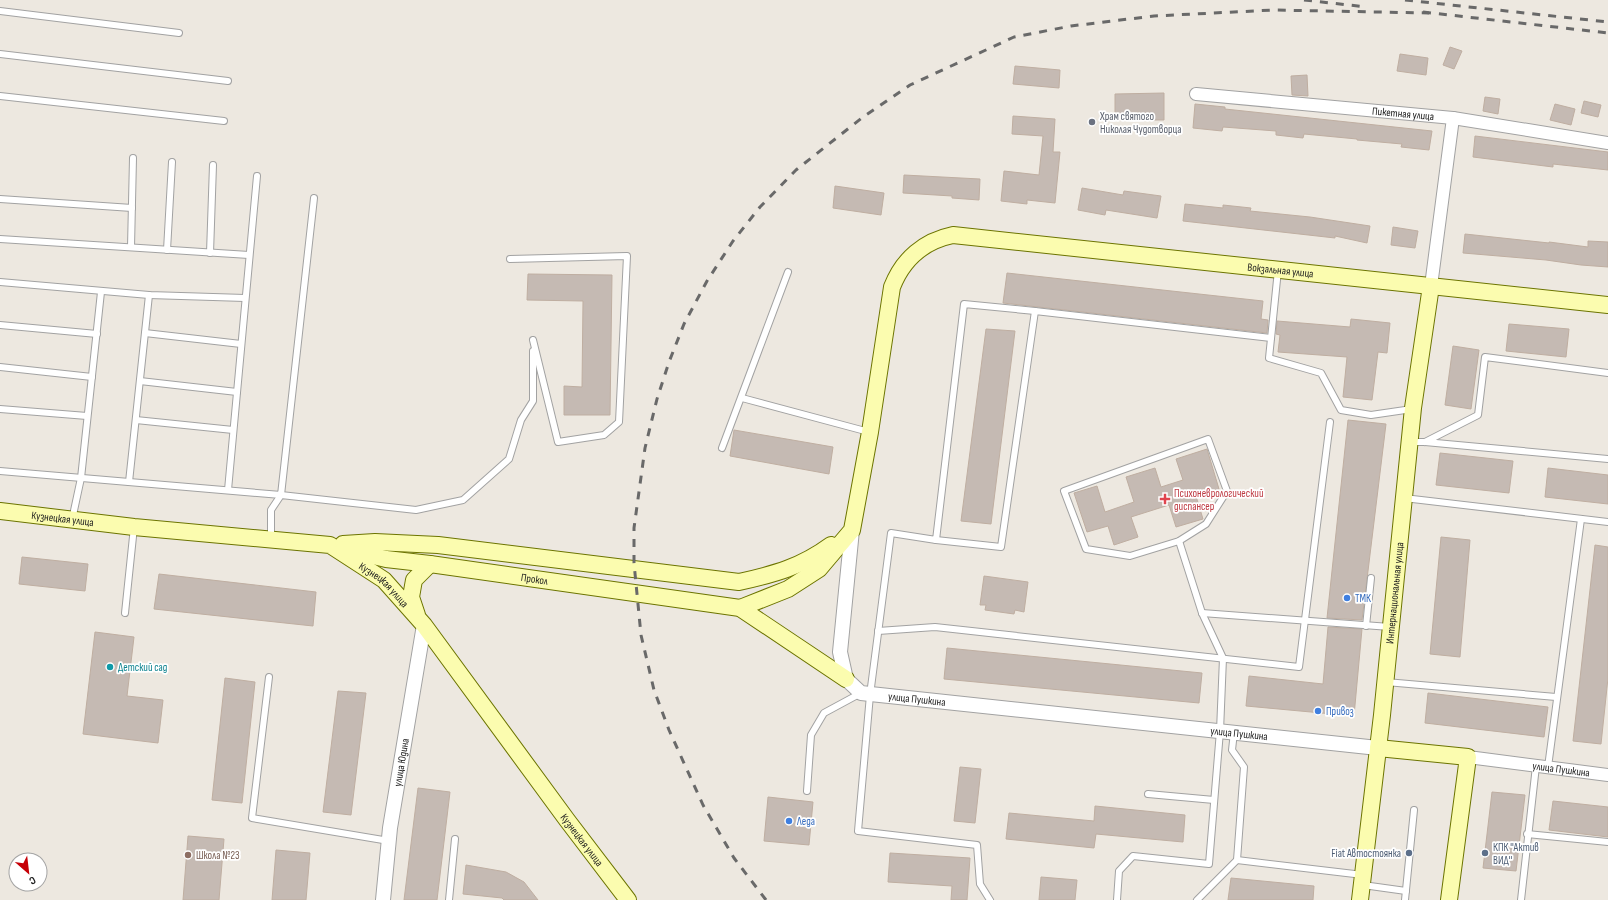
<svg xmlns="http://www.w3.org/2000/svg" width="1608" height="900" viewBox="0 0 1608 900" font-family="'Sofia Sans Condensed',sans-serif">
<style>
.building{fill:#c5bab3;stroke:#bfaea1}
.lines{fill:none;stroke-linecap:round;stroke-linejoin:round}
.service-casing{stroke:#a2a2a2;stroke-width:8}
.minor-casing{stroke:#a2a2a2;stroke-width:14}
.tertiary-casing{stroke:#a2a2a2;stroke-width:16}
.secondary-casing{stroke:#6c7400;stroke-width:18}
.service{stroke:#fff;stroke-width:6}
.minor{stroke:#fff;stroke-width:12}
.tertiary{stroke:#fff;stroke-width:14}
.secondary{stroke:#fbfcaf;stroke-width:16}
.rail{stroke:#696969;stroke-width:3;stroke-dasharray:8 8;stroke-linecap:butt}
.worship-dot{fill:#6b7280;stroke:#fff;stroke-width:1.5}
.health-dot{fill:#e0444e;stroke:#fff;stroke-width:1.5}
.shop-dot{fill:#3f7fe0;stroke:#fff;stroke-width:1.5}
.culture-dot{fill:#0f9aa8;stroke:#fff;stroke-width:1.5}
.service-dot{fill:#5c6f8a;stroke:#fff;stroke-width:1.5}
.education-dot{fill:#8d6e63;stroke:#fff;stroke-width:1.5}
.labels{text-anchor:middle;stroke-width:3.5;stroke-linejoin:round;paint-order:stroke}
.street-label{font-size:11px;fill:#1b1b1b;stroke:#fff}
.worship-label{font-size:11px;fill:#5b616d;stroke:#fff;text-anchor:start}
.health-label{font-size:11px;fill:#be3a42;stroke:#fff;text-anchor:start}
.shop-label{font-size:11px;fill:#366cbe;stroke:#fff;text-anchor:start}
.culture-label{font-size:11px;fill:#0d838f;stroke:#fff;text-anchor:start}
.service-label{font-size:11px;fill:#4e5e75;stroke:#fff;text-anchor:start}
.education-label{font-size:11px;fill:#785e54;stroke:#fff;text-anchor:start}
</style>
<rect width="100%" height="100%" fill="#ede8e0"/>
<!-- building -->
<g class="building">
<polygon points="1450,47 1462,51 1454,69 1443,65"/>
<polygon points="1400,54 1428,58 1426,75 1397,71"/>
<polygon points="1015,66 1060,70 1059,88 1013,84"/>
<polygon points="1307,75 1308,96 1292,95 1291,76"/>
<polygon points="1164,93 1164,120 1115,120 1115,94"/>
<polygon points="1485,97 1500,99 1498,114 1483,111"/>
<polygon points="1584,101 1601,105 1598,117 1581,113"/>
<polygon points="1195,104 1225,107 1225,109 1432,131 1429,150 1401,147 1402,144 1357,140 1357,139 1304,134 1303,138 1276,135 1276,131 1223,127 1222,131 1193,128"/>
<polygon points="1555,104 1575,109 1571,125 1550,120"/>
<polygon points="1013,116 1055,119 1053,152 1060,152 1055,203 1027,200 1027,204 1001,201 1004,171 1039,175 1043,136 1012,134"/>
<polygon points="1475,136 1608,152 1608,170 1553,164 1553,167 1473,157"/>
<polygon points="904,175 980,179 979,200 952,198 952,196 903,193"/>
<polygon points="835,186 884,193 881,215 833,208"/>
<polygon points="1082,188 1123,195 1124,191 1161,196 1157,218 1106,210 1105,215 1078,210"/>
<polygon points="1185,204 1223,208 1223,205 1251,208 1250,211 1310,217 1370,226 1367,243 1335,236 1335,238 1183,221"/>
<polygon points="1393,227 1418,231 1415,248 1391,245"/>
<polygon points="1465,234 1549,243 1549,242 1588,247 1588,241 1608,242 1608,267 1581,265 1546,260 1463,253"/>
<polygon points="1007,273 1263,301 1261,319 1268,320 1267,333 1003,303"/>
<polygon points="528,274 612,275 610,415 564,415 564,386 582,387 583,301 527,300"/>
<polygon points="1351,319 1390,323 1387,353 1378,352 1372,400 1343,397 1347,357 1278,352 1280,335 1276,334 1277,321 1350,327"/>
<polygon points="1509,324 1569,329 1566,357 1506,351"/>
<polygon points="986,329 1015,331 991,524 961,521"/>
<polygon points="1453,346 1479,350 1471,409 1445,405"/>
<polygon points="1348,420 1386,424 1362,620 1327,618"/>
<polygon points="734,430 833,447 829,474 730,456"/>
<polygon points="1207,449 1219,489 1196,496 1203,519 1176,527 1169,505 1131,517 1138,537 1114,545 1108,526 1087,532 1074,493 1097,486 1105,512 1134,502 1126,477 1155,468 1161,487 1183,480 1176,459"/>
<polygon points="1440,453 1513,461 1509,493 1436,485"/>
<polygon points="1548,468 1608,475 1608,504 1545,497"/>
<polygon points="1441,537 1470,540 1460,657 1430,654"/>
<polygon points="1595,545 1608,547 1608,678 1601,744 1573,741"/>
<polygon points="22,557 88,564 85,591 19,584"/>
<polygon points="159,574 316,592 313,626 154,609"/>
<polygon points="984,576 1028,582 1024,612 1015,610 1014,614 985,610 986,605 980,605"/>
<polygon points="1328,627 1362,629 1354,716 1246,706 1249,676 1323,684"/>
<polygon points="95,632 134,637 127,696 163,700 158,743 83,734"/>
<polygon points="947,648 1202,673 1199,703 944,679"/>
<polygon points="225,678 255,682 242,803 212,800"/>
<polygon points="338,691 366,693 351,815 323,812"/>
<polygon points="1428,693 1548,707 1544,737 1425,723"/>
<polygon points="960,767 981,769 975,823 954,821"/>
<polygon points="418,788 450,792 437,900 404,900"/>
<polygon points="1492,792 1525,795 1516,871 1483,868"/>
<polygon points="768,797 813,802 809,845 764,841"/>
<polygon points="1553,801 1608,807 1608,837 1549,830"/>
<polygon points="1095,806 1185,815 1183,842 1096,834 1094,848 1006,839 1009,813 1094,821"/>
<polygon points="188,836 224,839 219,900 183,900"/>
<polygon points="276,850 310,853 306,900 272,900"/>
<polygon points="890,853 970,858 967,900 951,900 952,886 888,882"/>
<polygon points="466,865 506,872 524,882 538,900 504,900 502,898 463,894"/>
<polygon points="1041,877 1077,880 1075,900 1039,900"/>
<polygon points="1231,878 1314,886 1313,900 1228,900"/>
</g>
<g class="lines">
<!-- service casing -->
<g class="service-casing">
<g id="service">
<polyline points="0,11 179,33"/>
<polyline points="0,54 228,81"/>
<polyline points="0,96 224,121"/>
<polyline points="0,199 132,208"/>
<polyline points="0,239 249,255"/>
<polyline points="131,247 133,158"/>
<polyline points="167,250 172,162"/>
<polyline points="210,253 213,165"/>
<polyline points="510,259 627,256 619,422 604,435 558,442 533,340"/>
<polyline points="1278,270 1269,358 1321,373 1341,410 1371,415 1412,409"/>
<polyline points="0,282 149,295 245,298"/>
<polyline points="0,325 97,334"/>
<polyline points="145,333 241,344"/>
<polyline points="0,367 92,377"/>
<polyline points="140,381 237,392"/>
<polyline points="742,398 869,432"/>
<polyline points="0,409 87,416"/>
<polyline points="136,420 233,430"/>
<polygon points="1208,439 1227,491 1206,524 1179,541 1130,556 1086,549 1064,491"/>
<polyline points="1411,442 1425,442 1608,459"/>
<polyline points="1425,442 1478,415 1485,357 1608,373"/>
<polyline points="722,448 788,272"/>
<polyline points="0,471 281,495 314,198"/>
<polyline points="129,482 149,295"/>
<polyline points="228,490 257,176"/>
<polyline points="1404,498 1608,522"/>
<polyline points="72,520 81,478 101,292"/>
<polyline points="271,538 271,510 281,495 416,510 463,500 509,459 521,420 533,401 533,351"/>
<polyline points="936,540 1001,547 1035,311 1271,338"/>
<polyline points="125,613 134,527"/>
<polyline points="1202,613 1390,627"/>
<polyline points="1366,626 1371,578"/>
<polyline points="878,631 935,627 1299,667 1330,422"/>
<polyline points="269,677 252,818 389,841"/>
<polyline points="1386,682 1556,697"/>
<polyline points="1548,767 1581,519"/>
<polyline points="807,791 811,735 824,713 861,693"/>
<polyline points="1148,794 1214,800"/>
<polyline points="1527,834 1608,842"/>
<polyline points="1237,860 1363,875"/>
<polyline points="1363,885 1406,891"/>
<polyline points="449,900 455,839"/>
<polyline points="990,900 980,884 977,845 858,831 870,695 891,533 936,540 964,304 1035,311"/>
<polyline points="1117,900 1119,871 1133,856 1209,864 1220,731 1223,658 1202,613 1179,541"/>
<polyline points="1197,900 1237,860 1244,767 1232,750 1234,732"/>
<polyline points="1405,900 1414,810"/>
<polyline points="1521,900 1536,766"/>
</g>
</g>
<!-- minor casing -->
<g class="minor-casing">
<g id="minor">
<path id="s1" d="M1196,94L1453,118L1608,143"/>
<polyline points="1431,286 1453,118"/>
<path id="s2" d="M1468,757L1608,775"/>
</g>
</g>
<!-- tertiary casing -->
<g class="tertiary-casing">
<g id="tertiary">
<path id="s3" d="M852,530L840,652L846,679L861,693L1378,748"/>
<path id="s4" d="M383,900L390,828L424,625"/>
</g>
</g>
<!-- secondary casing -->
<g class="secondary-casing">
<g id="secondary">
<path id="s5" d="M0,511L134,527L330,545L384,580L424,625L567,820L628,900"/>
<path d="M343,544L375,542L438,545L739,582C775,574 801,567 831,545"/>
<path id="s6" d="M344,549L386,559L430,564L740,608L846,679"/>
<path id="s7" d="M740,608L788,589L819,569L852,530L870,432L892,287C903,259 924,241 953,235L1608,305"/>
<polyline points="417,615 411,597 414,580 430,564"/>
<polyline points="1378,748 1468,757 1449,900"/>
<path id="s8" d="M1360,900L1382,715L1413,408L1431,286"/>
</g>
</g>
<!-- service -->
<use href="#service" class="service"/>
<!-- minor -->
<use href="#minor" class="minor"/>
<!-- tertiary -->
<use href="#tertiary" class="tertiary"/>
<!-- secondary -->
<use href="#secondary" class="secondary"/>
<!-- rail -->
<g class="rail">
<polyline points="1304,0 1367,7"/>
<polyline points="1405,0 1608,22"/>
<polyline points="1423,12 1608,33"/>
<polyline points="766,900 734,858 703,805 669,730 654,690 641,635 634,563 634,528 645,448 657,399 669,362 684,324 707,281 733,241 760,207 796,170 863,117 910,85 1014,37 1071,26 1154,16 1274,10 1429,13"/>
</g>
</g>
<!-- markers -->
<circle class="worship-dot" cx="1092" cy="122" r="4"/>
<path class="health-dot" d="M1163 493h4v4h4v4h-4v4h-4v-4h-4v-4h4z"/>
<g class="shop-dot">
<circle cx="1347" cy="598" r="4"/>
<circle cx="1318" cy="711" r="4"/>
<circle cx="789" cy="821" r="4"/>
</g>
<circle class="culture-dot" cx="110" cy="667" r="4"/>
<g class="service-dot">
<circle cx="1409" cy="853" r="4"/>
<circle cx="1485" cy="853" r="4"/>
</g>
<circle class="education-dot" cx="188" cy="855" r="4"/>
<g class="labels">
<!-- street labels -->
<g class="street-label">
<text dy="4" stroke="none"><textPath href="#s1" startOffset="208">Пикетная улица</textPath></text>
<text dy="4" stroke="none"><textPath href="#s7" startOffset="799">Вокзальная улица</textPath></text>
<text dy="4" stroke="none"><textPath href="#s5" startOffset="63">Кузнецкая улица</textPath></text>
<text dy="4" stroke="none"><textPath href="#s6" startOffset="193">Прокол</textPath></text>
<text dy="4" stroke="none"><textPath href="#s5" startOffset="399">Кузнецкая улица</textPath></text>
<text dy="4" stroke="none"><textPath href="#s8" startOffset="309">Интернациональная улица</textPath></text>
<text dy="4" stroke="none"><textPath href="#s3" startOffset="227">улица Пушкина</textPath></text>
<text dy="4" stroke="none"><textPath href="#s3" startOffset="551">улица Пушкина</textPath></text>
<text dy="4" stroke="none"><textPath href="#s4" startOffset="139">улица Юдина</textPath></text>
<text dy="4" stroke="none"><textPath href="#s2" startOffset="94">улица Пушкина</textPath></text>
<text dy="4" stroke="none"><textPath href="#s5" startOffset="723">Кузнецкая улица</textPath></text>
</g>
<!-- worship labels -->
<g class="worship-label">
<text x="1100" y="120">Храм святого<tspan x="1100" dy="13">Николая Чудотворца</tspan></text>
</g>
<!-- health labels -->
<g class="health-label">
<text x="1174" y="497">Психоневрологический<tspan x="1174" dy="13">диспансер</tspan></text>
</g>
<!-- shop labels -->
<g class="shop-label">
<text x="1355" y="602">ТМК</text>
<text x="1326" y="715">Привоз</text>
<text x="797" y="825">Леда</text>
</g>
<!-- culture labels -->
<g class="culture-label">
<text x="118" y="671">Детский сад</text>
</g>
<!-- service labels -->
<g class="service-label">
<text x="1493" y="851">КПК ''Актив<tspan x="1493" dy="13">ВИД''</tspan></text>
<text x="1401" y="857" text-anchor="end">Fiat Автостоянка</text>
</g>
<!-- education labels -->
<g class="education-label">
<text x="196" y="859">Школа №23</text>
</g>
</g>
<!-- north arrow -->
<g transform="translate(28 872) rotate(152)"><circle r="19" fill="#ffffff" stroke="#a4a4a4"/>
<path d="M0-3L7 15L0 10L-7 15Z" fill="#c60007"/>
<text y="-6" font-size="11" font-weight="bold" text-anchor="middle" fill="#1b1b1b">С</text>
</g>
</svg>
